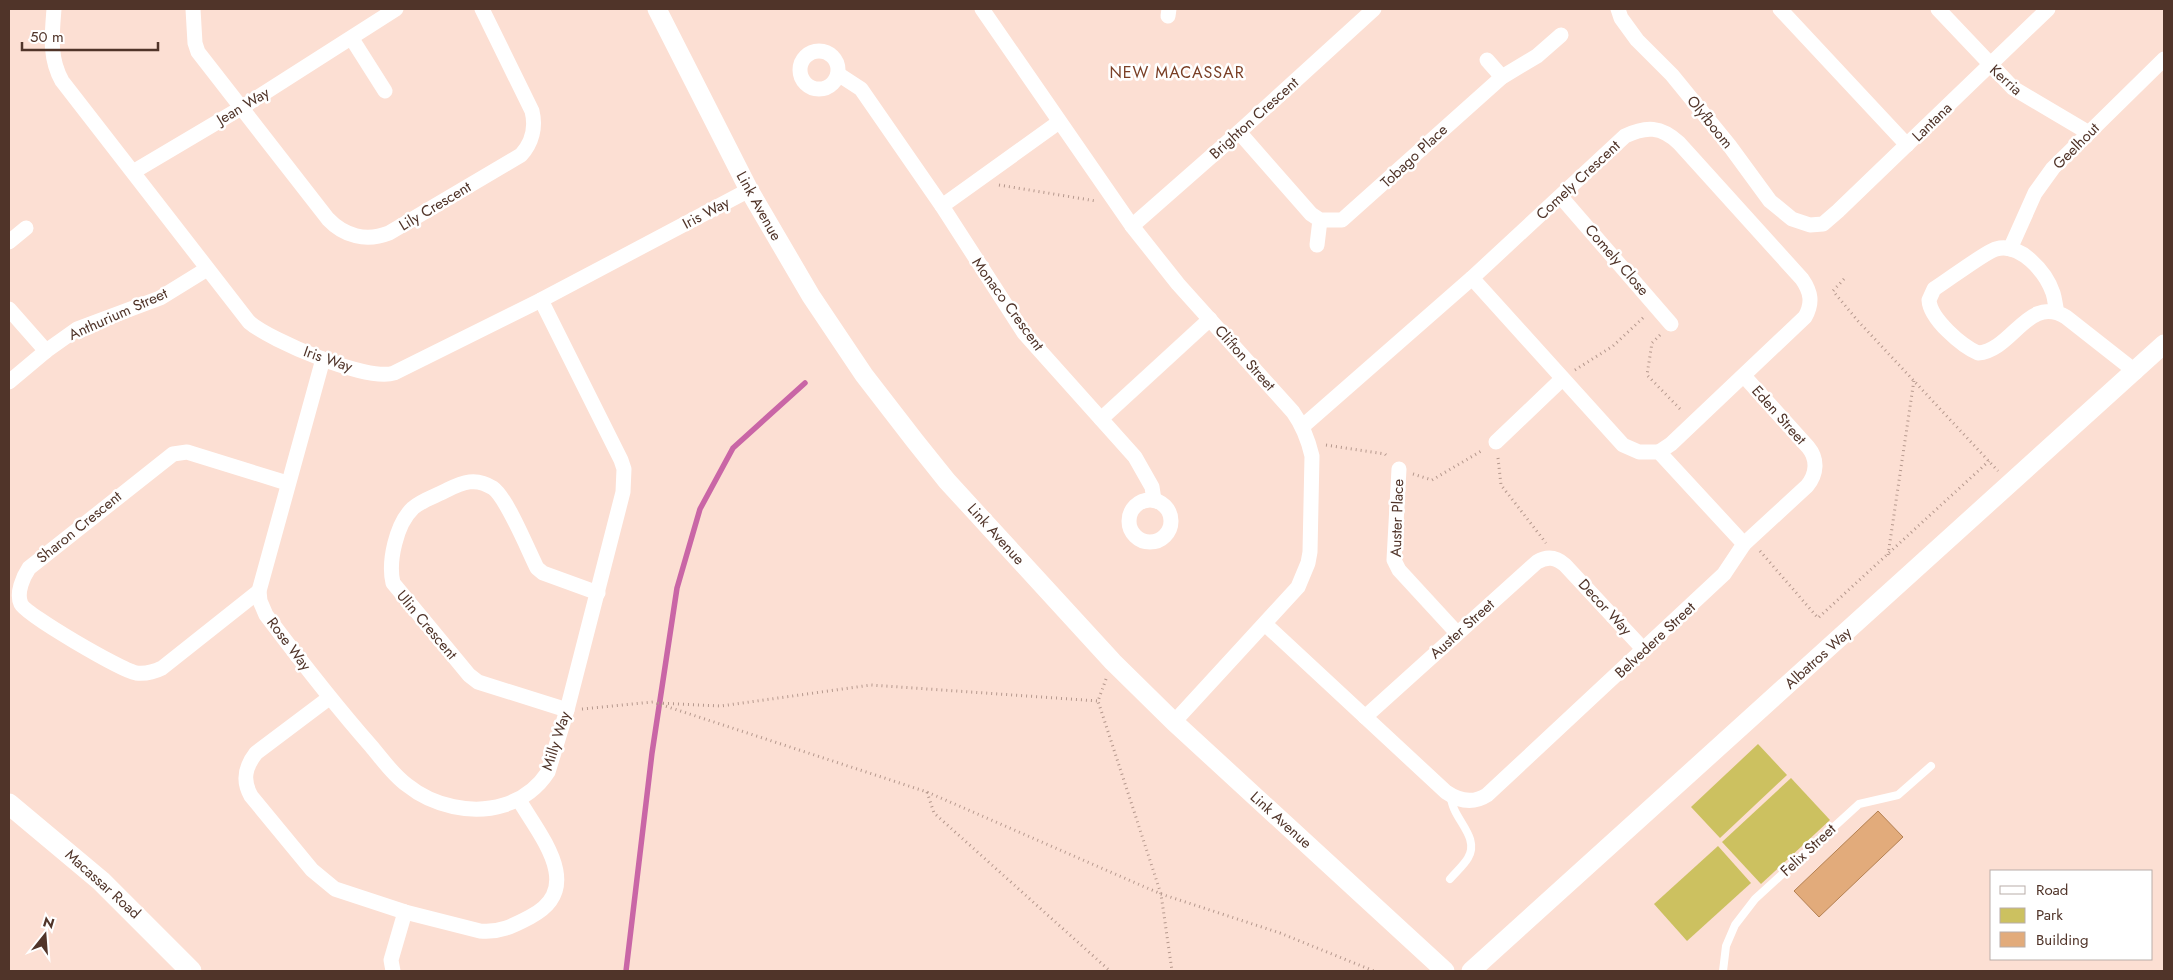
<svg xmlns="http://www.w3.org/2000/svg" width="2173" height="980" viewBox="0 0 2173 980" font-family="Jost,sans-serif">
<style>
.green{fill:#ccc160}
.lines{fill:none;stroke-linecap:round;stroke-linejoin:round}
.stream{stroke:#c966a6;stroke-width:5.5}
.building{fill:#e2ab7b;stroke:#b48051}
.path{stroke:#b5988d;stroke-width:3;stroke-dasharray:1 4;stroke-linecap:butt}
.service{stroke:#fff;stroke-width:8}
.minor{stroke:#fff;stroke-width:15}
.tertiary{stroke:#fff;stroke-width:19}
.secondary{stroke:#fff;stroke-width:21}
.labels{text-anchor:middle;stroke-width:5;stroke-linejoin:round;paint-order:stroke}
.street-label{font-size:15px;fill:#503429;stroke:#fff}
.neighbourhood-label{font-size:16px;letter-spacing:1px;fill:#7a3f26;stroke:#fff}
</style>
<rect width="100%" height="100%" fill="#fcdfd3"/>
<!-- green -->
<g class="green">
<polygon points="1758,744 1787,775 1720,838 1691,807"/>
<polygon points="1791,778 1830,820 1761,884 1722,842"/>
<polygon points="1718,846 1751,883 1687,941 1654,904"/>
</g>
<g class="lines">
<!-- stream -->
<polyline class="stream" points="626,971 652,753 677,588 700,509 733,448 805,383"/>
</g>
<!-- building -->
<polygon class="building" points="1878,811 1903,837 1819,917 1794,891"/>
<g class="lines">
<!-- path -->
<g class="path">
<polyline points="999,185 1096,201"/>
<polyline points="1844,279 1833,291 1858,321 1998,471"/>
<polyline points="1660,335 1652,343 1647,375 1682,411"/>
<polyline points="1575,370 1613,346 1645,316"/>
<polyline points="1326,445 1385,454 1388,457"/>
<polyline points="1498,458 1501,485 1546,543"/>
<polyline points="1413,474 1432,480 1483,450"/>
<polyline points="1760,551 1818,618 1989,461"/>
<polyline points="1888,555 1914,380"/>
<polyline points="1106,679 1098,701 1161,894 1172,971"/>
<polyline points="658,703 721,706 871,685 1098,701"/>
<polyline points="582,709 653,702 927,792 1161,894 1280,933 1374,971"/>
<polyline points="927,792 934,813 1110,971"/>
</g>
<!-- service -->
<g class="service">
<path d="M1450,879C1456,872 1464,865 1468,858C1481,836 1451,818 1451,796"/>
<polyline points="1723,971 1726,946 1735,925 1755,899 1859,804 1898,795 1931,766"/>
</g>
<!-- minor -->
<g class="minor">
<path d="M54,9C52,35 49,58 62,81L249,322C271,341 368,382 394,373L541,300L749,190"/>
<path d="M193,9L195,43L198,52L328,219C344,236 366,242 389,233L521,155C532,143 536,127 532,111L482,9"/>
<path d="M982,9L1132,226L1178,284L1293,412C1303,426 1308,439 1312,456L1310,552L1308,563L1298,587L1174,722"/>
<polyline points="1618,9 1621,18 1637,40 1672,75 1729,145 1770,201 1792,219 1810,225 1823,224 1838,211 2048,9"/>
<polyline points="1780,9 1907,145"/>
<polyline points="1938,9 2013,88 2089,133"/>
<polyline points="1168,16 1169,9"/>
<polyline points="352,39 385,91"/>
<circle cx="819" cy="70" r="19"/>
<polyline points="1487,60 1502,77"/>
<polyline points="838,74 861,89 942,206 1024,333 1135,457 1152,487 1154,500"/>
<polyline points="1239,132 1311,214 1320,220 1342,220 1502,77 1537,56 1561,35"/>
<polyline points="133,172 241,108 396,9"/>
<polyline points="1561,197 1671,324"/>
<polyline points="942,206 1059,122"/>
<polyline points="1132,226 1239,132 1374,9"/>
<polyline points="9,242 26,228"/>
<polyline points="1317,245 1320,220"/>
<polyline points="2010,249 2035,193 2053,168 2164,59"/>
<polyline points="9,309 46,351"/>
<path d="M2057,312C2055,305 2055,299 2053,293C2046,272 2020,242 1996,249C1985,252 1947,281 1934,289L1929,300C1930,319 1962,346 1978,353C2013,350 2028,294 2066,317L2136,372"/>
<path d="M323,359L259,591L260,601L266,615C300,660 334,704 371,746C382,759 393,775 407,785C433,806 472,815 504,805C523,799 537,789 548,772L567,710L623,492L624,469L621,460L541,300"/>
<path d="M1744,376L1808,447C1818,459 1817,474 1807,486L1744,544"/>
<polyline points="9,382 46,351 77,329 160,298 207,269"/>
<polyline points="1101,419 1210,319"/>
<path d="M1303,426L1472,278L1625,136C1646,126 1661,126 1679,143L1802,279C1811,292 1813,303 1805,317L1671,444L1659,452"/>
<polyline points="1496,442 1562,379"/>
<polyline points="1399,469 1394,560 1399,570 1457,633"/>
<circle cx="1150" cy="521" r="21"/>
<path d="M259,591L162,668C154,672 145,674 136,673C121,670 26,615 21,604C16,593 23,577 29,568L173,454L187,452L287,483"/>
<path d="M1265,624L1446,792C1459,801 1473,804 1487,795L1724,574L1744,544L1659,452H1639L1623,445L1472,278"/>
<path d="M329,698L256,753C245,767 242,780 251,796L312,870L335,889L405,912L480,931C499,933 513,926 530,917C586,888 540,836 519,800"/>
<path d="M567,710L478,682L469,675L393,583C388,562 396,524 413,508C422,500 436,496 447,490C463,482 476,477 493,488C507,498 528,550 537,568L543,573L598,593"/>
<path d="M1365,717L1537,562C1547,556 1556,557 1565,565L1644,650"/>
<polyline points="393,971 391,960 405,912"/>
</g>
<!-- tertiary -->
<g class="tertiary">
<polyline points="657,9 749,190 811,296 864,375 915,441 947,481 1113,662 1174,722 1445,971"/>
<polyline points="1471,971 2164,344"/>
</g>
<!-- secondary -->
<polyline class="secondary" points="9,804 101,881 191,971"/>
</g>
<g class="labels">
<!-- street labels -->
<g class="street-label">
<text transform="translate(2006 80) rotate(42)" y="5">Kerria</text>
<text transform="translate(243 106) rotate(-31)" y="5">Jean Way</text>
<text transform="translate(1254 118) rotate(-42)" y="5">Brighton Crescent</text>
<text transform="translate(1710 122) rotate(51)" y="5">Olyfboom</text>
<text transform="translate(1932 122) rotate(-44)" y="5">Lantana</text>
<text transform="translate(2076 146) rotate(-45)" y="5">Geelhout</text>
<text transform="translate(1414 156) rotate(-43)" y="5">Tobago Place</text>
<text transform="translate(1578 180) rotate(-43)" y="5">Comely Crescent</text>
<text transform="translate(435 206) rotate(-31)" y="5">Lily Crescent</text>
<text transform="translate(759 206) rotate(61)" y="5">Link Avenue</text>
<text transform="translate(706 213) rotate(-28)" y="5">Iris Way</text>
<text transform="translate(1617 260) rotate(49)" y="5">Comely Close</text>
<text transform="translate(1008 304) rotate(54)" y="5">Monaco Crescent</text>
<text transform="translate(118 314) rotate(-24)" y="5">Anthurium Street</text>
<text transform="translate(1245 358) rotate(48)" y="5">Clifton Street</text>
<text transform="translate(328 359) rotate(19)" y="5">Iris Way</text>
<text transform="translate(1779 415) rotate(48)" y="5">Eden Street</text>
<text transform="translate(1397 518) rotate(-88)" y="5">Auster Place</text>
<text transform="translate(79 527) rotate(-39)" y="5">Sharon Crescent</text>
<text transform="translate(996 534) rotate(48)" y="5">Link Avenue</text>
<text transform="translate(1605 607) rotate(47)" y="5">Decor Way</text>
<text transform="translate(427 625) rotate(50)" y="5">Ulin Crescent</text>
<text transform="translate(1462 629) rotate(-42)" y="5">Auster Street</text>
<text transform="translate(1655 640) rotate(-43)" y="5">Belvedere Street</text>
<text transform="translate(289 644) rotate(53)" y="5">Rose Way</text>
<text transform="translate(1818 658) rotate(-42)" y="5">Albatros Way</text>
<text transform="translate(556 741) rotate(-72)" y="5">Milly Way</text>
<text transform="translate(1281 820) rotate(42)" y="5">Link Avenue</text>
<text transform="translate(1808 850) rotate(-43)" y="5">Felix Street</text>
<text transform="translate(103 884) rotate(42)" y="5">Macassar Road</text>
</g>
<!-- neighbourhood labels -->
<g class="neighbourhood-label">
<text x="1177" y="78">NEW MACASSAR</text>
</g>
</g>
<!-- border -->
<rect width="2173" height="980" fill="none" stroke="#503429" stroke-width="20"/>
<!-- legend -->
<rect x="1990" y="870" width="162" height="90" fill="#ffffff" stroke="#b9aea9"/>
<rect x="2000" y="886" width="25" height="8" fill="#ffffff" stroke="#b9aea9"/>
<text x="2036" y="895" font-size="15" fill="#503429">Road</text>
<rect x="2000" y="908" width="25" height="15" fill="#ccc160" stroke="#b9aea9"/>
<text x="2036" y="920" font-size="15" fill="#503429">Park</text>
<rect x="2000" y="932" width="25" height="15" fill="#e2ab7b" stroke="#b9aea9"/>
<text x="2036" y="945" font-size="15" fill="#503429">Building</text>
<!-- north arrow -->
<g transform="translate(45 935) rotate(17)" stroke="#ffffff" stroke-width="4" paint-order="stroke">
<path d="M0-4L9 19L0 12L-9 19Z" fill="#503429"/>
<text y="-8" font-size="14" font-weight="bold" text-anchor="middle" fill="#503429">N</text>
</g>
<!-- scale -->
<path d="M22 42v8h136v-8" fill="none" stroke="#503429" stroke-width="2.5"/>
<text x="30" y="42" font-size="15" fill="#503429" stroke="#ffffff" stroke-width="4" paint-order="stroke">50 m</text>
</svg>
